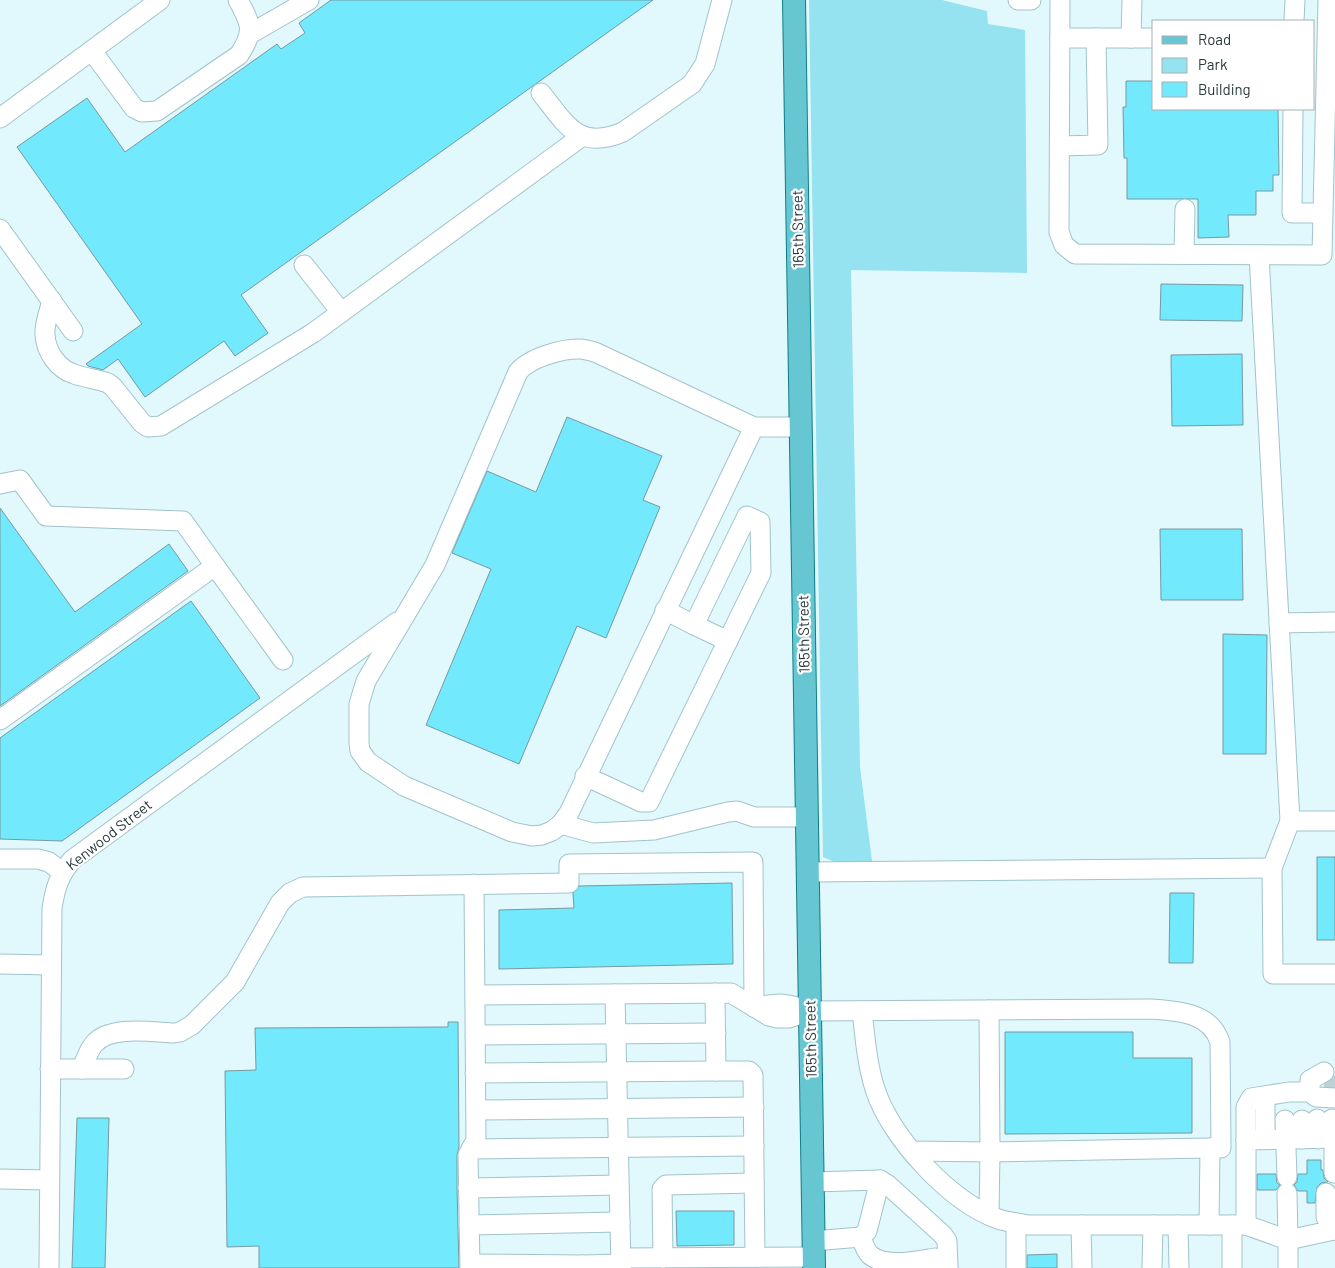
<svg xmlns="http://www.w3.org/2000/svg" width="1335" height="1268" viewBox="0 0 1335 1268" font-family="Barlow,sans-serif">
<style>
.green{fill:#95e2f0}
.building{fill:#72e9fd;stroke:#769aa0}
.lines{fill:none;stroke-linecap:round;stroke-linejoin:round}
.minor-tunnel{stroke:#bcd2d6;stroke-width:19;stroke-dasharray:19 9;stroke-linecap:butt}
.minor-casing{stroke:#a0c4cb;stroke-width:21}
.major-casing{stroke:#0f7d8a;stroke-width:24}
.minor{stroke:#fff;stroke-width:19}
.major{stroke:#66c7d2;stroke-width:22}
.labels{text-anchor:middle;stroke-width:4.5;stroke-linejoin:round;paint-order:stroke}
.street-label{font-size:15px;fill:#2a393c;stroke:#fff}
</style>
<rect width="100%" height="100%" fill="#e1f8fc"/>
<!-- green -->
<polygon class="green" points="809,0 942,0 987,11 988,24 1025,30 1027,273 851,270 860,767 872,861 837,863 823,857"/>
<!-- building -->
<g class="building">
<polygon points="331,0 653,0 241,295 268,333 235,356 224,341 145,397 118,359 103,370 88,366 86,364 142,324 17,147 87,98 125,152 277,44 281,49 305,33 299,23"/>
<polygon points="1126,81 1154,81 1154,109 1278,109 1279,175 1273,175 1273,191 1256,191 1256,215 1228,215 1229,237 1198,238 1198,199 1127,199 1127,158 1124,158 1123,107 1126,107"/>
<polygon points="1161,284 1243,285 1242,321 1160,320"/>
<polygon points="1242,354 1243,425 1172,426 1171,355"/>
<polygon points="567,417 662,456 643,500 660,507 606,638 577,626 519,764 426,725 491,569 452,553 487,471 536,492"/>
<polygon points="0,508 75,612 169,544 188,571 0,706"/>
<polygon points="1160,529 1242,529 1243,600 1161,600"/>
<polygon points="191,601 260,698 62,841 0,839 0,738"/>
<polygon points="1223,634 1267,635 1266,754 1223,754"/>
<rect x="1317" y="857" width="18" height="83"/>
<polygon points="732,883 733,964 499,969 499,910 574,908 573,893 579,886"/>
<polygon points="1170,893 1194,893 1193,963 1169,963"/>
<polygon points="448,1022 458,1022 459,1147 457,1155 457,1188 459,1268 259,1268 259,1246 227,1247 225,1071 256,1070 255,1028 448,1027"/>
<polygon points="1005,1032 1133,1032 1133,1058 1192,1058 1192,1133 1005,1134"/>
<polygon points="77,1118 109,1118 105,1268 72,1268"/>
<polygon points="1307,1160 1321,1160 1321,1170 1323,1170 1324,1178 1328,1182 1321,1183 1317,1187 1315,1203 1307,1203 1307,1191 1298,1191 1294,1185 1297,1182 1298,1174 1307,1174"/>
<polygon points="1257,1174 1276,1174 1277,1183 1280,1185 1276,1190 1257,1190"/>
<polygon points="676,1211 734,1211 734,1245 677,1246"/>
<polygon points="1057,1254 1057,1268 1027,1268 1027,1255"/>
</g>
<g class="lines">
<!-- minor-tunnel -->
<polyline class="minor-tunnel" points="1324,1085 1335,1085"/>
<!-- minor casing -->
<g class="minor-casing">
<g id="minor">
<polyline points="1018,0 1031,0"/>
<polyline points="1060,0 1059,232 1064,245 1075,254 1322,255 1328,0"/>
<polyline points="1294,21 1295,0"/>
<polyline points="250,34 309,0"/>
<polyline points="1060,38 1154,38"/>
<polyline points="1131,38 1132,0"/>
<path d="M92,51L134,108L142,112L157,111L239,55C255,31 251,24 238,0"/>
<path d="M541,93C566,124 578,151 623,132L692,84L705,64L722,0"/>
<polyline points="1293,109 1292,213 1322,213"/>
<polyline points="0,118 160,0"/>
<polyline points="1060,146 1098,145 1096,38"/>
<polyline points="0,229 73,331"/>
<polyline points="1184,254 1185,209"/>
<polyline points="1259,255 1290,821"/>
<polyline points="304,265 341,312"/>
<path d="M52,301C49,312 44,324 45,335C46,352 58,369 74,374C85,378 97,379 108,383L113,387L142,423L148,427L161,426L313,333L581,137"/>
<path d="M754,427L569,813L561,824L552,831L542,835L532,836L512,832L404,786L368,762L360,751L359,743V704L366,681L435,565L518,372C529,358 563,348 581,349C586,350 592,351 597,353L754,427H801"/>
<polyline points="0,484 20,480 46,516 183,521 215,566 0,720"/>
<polyline points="215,566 283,660"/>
<polyline points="1279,623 1335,622"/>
<polyline points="694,625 728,641"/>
<polyline points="585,776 641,802 649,802 761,573 760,522 747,516 694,625 665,610"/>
<polyline points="1335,821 1290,821 1272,868 1273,974 1335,974"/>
<polyline points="561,824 593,833 654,830 728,812 737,811 754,817 807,817"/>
<polyline points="0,859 38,859 49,862 62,872"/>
<polyline points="808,872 1272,868"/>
<polyline points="0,964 51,965"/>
<polyline points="715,993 716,1071 749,1071 753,1075 755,1257"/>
<polyline points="615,994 621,1268"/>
<polyline points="475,995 731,993 769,1016 777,1018 789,1018 810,1011"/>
<path d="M754,1007C780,1003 785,1002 810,1011L1151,1009C1178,1011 1210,1012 1220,1042L1221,1148H1210L1209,1225"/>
<polyline points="989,1010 990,1152 1210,1148"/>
<path d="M862,1011C865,1037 867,1064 875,1089C890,1137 950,1202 998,1219C1007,1222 1018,1223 1028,1225H1246L1288,1240V1268"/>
<polyline points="475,1035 716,1033"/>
<polyline points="50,1069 124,1069"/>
<path d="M82,1069C85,1061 88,1051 94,1044C109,1025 152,1032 174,1033L180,1032L192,1025L235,982L280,903L290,893L303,887L569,883V864L753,862L754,1007"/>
<polyline points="475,1073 716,1071"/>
<polyline points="1310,1092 1310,1080 1324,1072"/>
<polyline points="1265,1096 1265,1139"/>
<polyline points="476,1110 754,1107"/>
<polyline points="1317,1119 1318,1139"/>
<polyline points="1332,1119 1332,1138"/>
<polyline points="1285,1120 1287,1177"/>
<polyline points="1302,1120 1302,1139"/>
<polyline points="1334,1138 1334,1173"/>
<polyline points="1246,1140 1246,1107 1251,1098 1289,1092 1310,1092 1316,1097 1335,1098"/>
<polyline points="471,1149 754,1146"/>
<polyline points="912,1151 990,1152 989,1215"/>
<polyline points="0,1179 49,1180"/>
<polyline points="813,1182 880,1180 888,1185 943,1235 947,1241 948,1268"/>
<polyline points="468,1188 619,1185"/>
<polyline points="1287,1193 1288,1240 1334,1230 1335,1228"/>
<polyline points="1326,1193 1326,1217 1334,1230"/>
<polyline points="1016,1223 1016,1268"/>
<polyline points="469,1225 620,1222"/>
<polyline points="1081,1225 1082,1268"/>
<polyline points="1178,1225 1179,1268"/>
<polyline points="1232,1225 1232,1268"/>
<polyline points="1246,1225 1246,1140 1335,1138"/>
<path d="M861,1237C863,1243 866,1251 870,1255C886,1268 916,1261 935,1258L941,1260L948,1267"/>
<polyline points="813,1241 861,1237 867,1231 880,1180"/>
<polyline points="621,1258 814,1257"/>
<polyline points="663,1258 662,1189 666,1185 754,1183"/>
<polyline points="470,1264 583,1265"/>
<path d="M49,1268L52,908C55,889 59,875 72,860L397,622"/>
<polyline points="470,1268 468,1155 476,1140 474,884"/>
<polyline points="583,1268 583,1265 621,1264"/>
<polyline points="1152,1268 1153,1225"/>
</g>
</g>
<!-- major casing -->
<g class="major-casing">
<polyline id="major" points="794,0 814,1268"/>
</g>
<!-- minor -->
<use href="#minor" class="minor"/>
<!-- major -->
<use href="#major" class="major"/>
</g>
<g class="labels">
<!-- street labels -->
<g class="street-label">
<text transform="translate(798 229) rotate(-91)" y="5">165th Street</text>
<text transform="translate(804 634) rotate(-91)" y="5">165th Street</text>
<text transform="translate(109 835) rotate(-38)" y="5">Kenwood Street</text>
<text transform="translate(811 1039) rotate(-91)" y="5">165th Street</text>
</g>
</g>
<!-- legend -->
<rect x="1152" y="20" width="162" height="90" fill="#ffffff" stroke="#aab0b1"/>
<rect x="1162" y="36" width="25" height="8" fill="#66c7d2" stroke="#aab0b1"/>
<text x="1198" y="45" font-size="15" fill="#2a393c">Road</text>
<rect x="1162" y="58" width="25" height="15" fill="#95e2f0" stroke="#aab0b1"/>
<text x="1198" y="70" font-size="15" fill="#2a393c">Park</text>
<rect x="1162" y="82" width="25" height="15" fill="#72e9fd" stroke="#aab0b1"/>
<text x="1198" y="95" font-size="15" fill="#2a393c">Building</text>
</svg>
